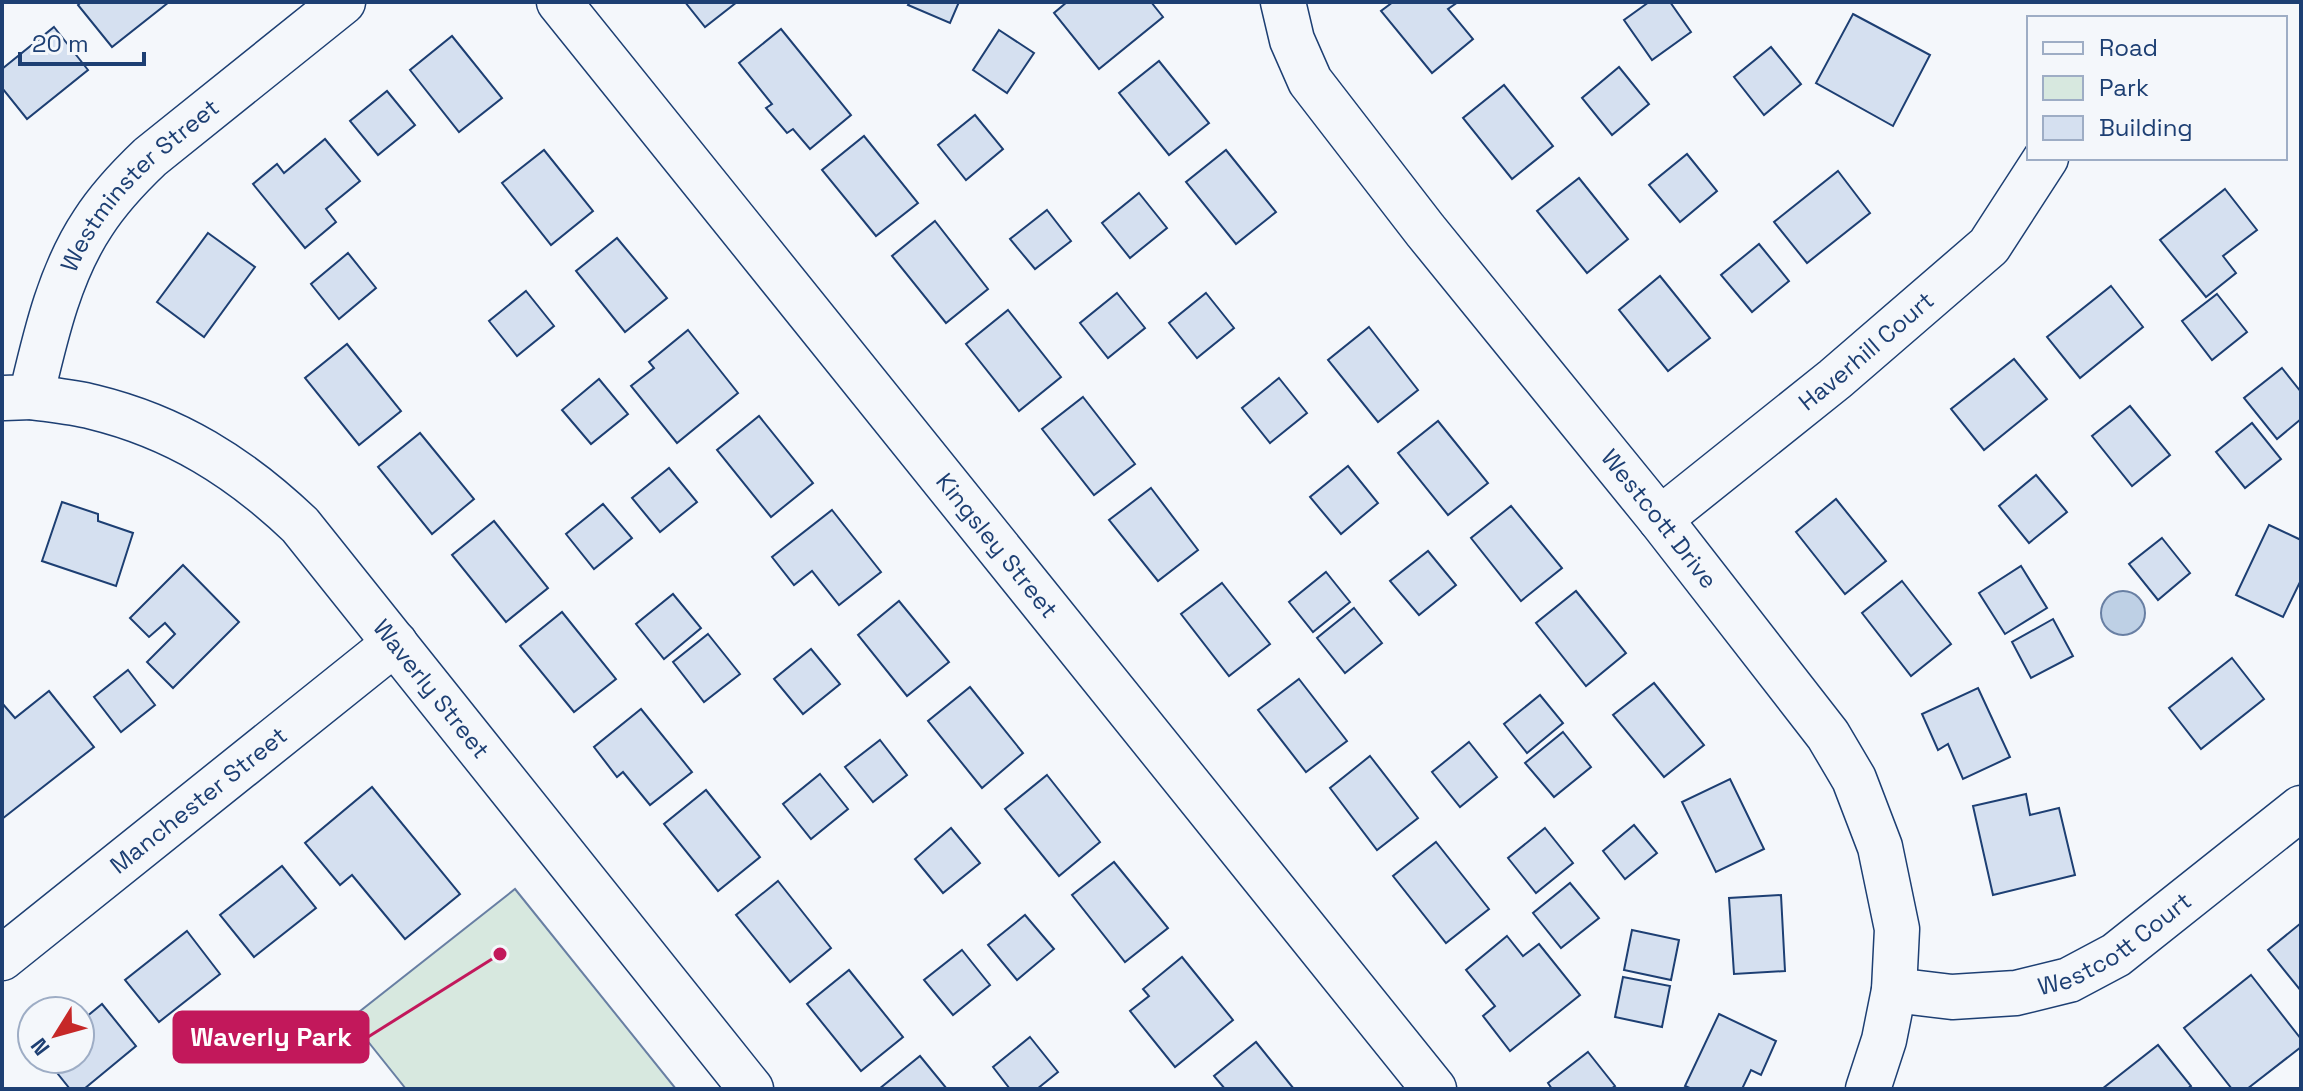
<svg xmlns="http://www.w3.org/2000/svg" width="2303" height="1091" viewBox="0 0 2303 1091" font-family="'Space Grotesk',sans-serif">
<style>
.green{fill:#d7e8df;stroke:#687fa3;stroke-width:2}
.water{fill:#bed0e5;stroke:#687fa3;stroke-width:2}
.building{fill:#d5e0f0;stroke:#1d3f73;stroke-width:2}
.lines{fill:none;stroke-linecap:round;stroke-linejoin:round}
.minor-casing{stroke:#1d3f73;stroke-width:47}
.minor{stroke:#f4f7fb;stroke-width:44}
.labels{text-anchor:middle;stroke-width:6;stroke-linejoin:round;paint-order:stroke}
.street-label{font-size:24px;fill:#1d3f73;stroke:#f4f7fb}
.leader{fill:none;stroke:#c2185b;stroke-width:3}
.callout-dot{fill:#c2185b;stroke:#f4f7fb;stroke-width:3}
.callout{fill:#c2185b;stroke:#c2185b;stroke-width:3}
.callout-label{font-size:26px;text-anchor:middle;font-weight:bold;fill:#fff}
</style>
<rect width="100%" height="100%" fill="#f4f7fb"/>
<!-- green -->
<polygon class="green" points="515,889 676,1089 406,1089 350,1019"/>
<!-- water -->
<circle class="water" cx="2123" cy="613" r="22"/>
<!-- building -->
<g class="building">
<polygon points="81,2 169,2 112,47 78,5"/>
<polygon points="685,2 737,2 705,27"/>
<polygon points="910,2 959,2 950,23 908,5"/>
<polygon points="1067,2 1151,2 1163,17 1099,69 1054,13"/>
<polygon points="1393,2 1458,2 1448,9 1473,39 1432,73 1381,11"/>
<polygon points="1649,2 1670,2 1691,32 1652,60 1624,20"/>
<polygon points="1853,14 1930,55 1893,126 1816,83"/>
<polygon points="54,27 88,70 27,119 2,88 2,69"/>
<polygon points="781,29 851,115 810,149 793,129 787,133 766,108 772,104 739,63"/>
<polygon points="999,30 1034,53 1007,93 973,70"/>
<polygon points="452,36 502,98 459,132 410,70"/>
<polygon points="1771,47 1801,84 1764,115 1734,77"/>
<polygon points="1159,61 1209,123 1169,155 1119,93"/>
<polygon points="1619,67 1649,104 1612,135 1582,98"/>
<polygon points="1504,85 1553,146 1512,179 1463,118"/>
<polygon points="387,91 415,125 378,155 350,121"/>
<polygon points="975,115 1003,149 966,180 938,145"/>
<polygon points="864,136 918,203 876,236 822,170"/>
<polygon points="325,139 360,181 326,209 336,222 305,248 253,184 277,164 284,173"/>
<polygon points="544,150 593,211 551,245 502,183"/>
<polygon points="1226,150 1276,212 1236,244 1186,182"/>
<polygon points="1687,154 1717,191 1680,222 1649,185"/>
<polygon points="1838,171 1870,213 1807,263 1774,222"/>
<polygon points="1579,178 1628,239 1587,273 1537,211"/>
<polygon points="2225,189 2257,230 2223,256 2236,273 2206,297 2160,240"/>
<polygon points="1139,193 1167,228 1130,258 1102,223"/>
<polygon points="1047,210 1071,241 1035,269 1010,239"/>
<polygon points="935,221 988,289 946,323 892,256"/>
<polygon points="208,233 255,267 204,337 157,302"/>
<polygon points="617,238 667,298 625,332 576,271"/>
<polygon points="1759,244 1789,281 1752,312 1721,275"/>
<polygon points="348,253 376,288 339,319 311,284"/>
<polygon points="1660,276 1710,338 1668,371 1619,310"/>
<polygon points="2111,286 2143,327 2080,378 2047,337"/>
<polygon points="526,291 554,326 517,356 489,321"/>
<polygon points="1117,293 1145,328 1108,358 1080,323"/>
<polygon points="1206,293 1234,328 1197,358 1169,323"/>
<polygon points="2217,294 2247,332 2212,360 2182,321"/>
<polygon points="1008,310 1061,377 1019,411 966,344"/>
<polygon points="1369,327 1418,390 1378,422 1328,360"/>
<polygon points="688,330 738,393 677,443 631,386 654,368 649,362"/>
<polygon points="347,344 401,411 359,445 305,378"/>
<polygon points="2014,359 2047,399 1984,450 1951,409"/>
<polygon points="2282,368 2301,392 2301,419 2277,439 2244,398"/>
<polygon points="1279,378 1307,413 1270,443 1242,408"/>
<polygon points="599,379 628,414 591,444 562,410"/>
<polygon points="1083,397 1135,464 1094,495 1042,429"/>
<polygon points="2130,406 2170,455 2132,486 2092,436"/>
<polygon points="759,416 813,483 771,517 717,450"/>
<polygon points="1438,421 1488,483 1448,515 1398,453"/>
<polygon points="2252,423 2281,459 2245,488 2216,452"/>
<polygon points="420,433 474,499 432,534 378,467"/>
<polygon points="1348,466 1378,503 1341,534 1310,497"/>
<polygon points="669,468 697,502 660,532 632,498"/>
<polygon points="2036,475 2067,512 2029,543 1999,506"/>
<polygon points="1151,488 1198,550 1158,581 1109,520"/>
<polygon points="1836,499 1886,561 1845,594 1796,532"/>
<polygon points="62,502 98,514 98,521 133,533 116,586 42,561"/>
<polygon points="603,504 632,538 594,569 566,534"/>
<polygon points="1511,506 1562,568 1521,601 1471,538"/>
<polygon points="832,510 881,572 839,605 812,571 794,585 772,557"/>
<polygon points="494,521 548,588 506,622 452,555"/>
<polygon points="2269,525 2301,540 2301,580 2283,617 2236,595"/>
<polygon points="2162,538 2190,573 2158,600 2129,564"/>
<polygon points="1428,551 1456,585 1419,615 1390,581"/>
<polygon points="183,565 239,622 173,688 147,662 175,634 165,623 149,637 130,618"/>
<polygon points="2021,566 2047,608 2005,634 1979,593"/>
<polygon points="1326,572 1350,602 1313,632 1289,602"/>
<polygon points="1902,581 1951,644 1911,676 1862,613"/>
<polygon points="1222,583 1270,644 1229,676 1181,614"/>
<polygon points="1576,591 1626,653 1586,686 1536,623"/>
<polygon points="673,594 701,628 664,659 636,624"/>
<polygon points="899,601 949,662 907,696 858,635"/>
<polygon points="1354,608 1382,643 1345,673 1317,638"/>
<polygon points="562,612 616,679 574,712 520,646"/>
<polygon points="2053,619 2073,656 2031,678 2012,642"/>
<polygon points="708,634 740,674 704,702 673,662"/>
<polygon points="811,649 840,684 803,714 774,679"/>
<polygon points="2232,658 2264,699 2201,749 2169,708"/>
<polygon points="128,670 155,705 121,732 94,697"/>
<polygon points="1299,679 1347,741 1306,772 1258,710"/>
<polygon points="1654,683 1704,745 1664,777 1613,715"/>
<polygon points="970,687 1023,753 982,788 928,721"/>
<polygon points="1978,688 2010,757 1963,779 1948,744 1938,750 1922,714"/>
<polygon points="49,691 94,747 2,819 2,703 15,718"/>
<polygon points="1540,695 1563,723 1527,753 1504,724"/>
<polygon points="641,709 692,772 650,805 623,772 617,777 594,747"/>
<polygon points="1563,732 1591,767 1554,797 1525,763"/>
<polygon points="880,740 907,775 873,802 845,767"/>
<polygon points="1469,742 1497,777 1460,807 1432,772"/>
<polygon points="1370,756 1418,818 1377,850 1330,788"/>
<polygon points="820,774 848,809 811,839 783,804"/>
<polygon points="1047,775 1100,842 1059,876 1005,809"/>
<polygon points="1730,779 1764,849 1716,872 1682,802"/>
<polygon points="372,787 460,894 405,939 352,875 340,885 305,843"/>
<polygon points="706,790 760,857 718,891 664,824"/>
<polygon points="2026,794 2030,815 2059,808 2075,875 1993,895 1973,806"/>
<polygon points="1634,825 1657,853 1625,879 1603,851"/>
<polygon points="951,828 980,863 943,893 915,859"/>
<polygon points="1545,828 1573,863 1536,893 1508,858"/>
<polygon points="1436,842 1489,909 1446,943 1393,876"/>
<polygon points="1114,862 1168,928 1125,962 1072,895"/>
<polygon points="282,866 316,908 254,957 220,915"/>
<polygon points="778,881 831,948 790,982 736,915"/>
<polygon points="1570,883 1599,918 1561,948 1533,913"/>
<polygon points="1781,895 1785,971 1734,974 1729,898"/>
<polygon points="1025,915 1054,949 1017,980 988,945"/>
<polygon points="2301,923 2301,991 2268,950"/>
<polygon points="1632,930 1679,940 1671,980 1624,970"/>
<polygon points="187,931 220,974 159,1022 125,980"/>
<polygon points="1507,936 1523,956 1539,944 1580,995 1510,1051 1483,1016 1495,1006 1466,970"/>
<polygon points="962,950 990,985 953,1015 924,980"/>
<polygon points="1182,957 1233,1020 1175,1067 1130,1011 1149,996 1143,989"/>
<polygon points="849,970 903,1037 861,1071 807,1004"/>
<polygon points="2251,975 2301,1039 2301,1047 2247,1089 2232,1089 2184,1028"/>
<polygon points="1623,977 1670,986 1662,1027 1615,1017"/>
<polygon points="102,1004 136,1046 84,1089 70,1089 46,1059 80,1059 80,1022"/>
<polygon points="1719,1014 1776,1041 1761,1075 1751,1070 1742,1089 1692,1089 1685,1086"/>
<polygon points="1030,1037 1058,1072 1037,1089 1010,1089 993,1067"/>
<polygon points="1256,1042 1294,1089 1225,1089 1214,1076"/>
<polygon points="2158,1045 2191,1086 2187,1089 2102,1089"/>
<polygon points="1588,1052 1615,1086 1611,1089 1552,1089 1548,1083"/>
<polygon points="920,1056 947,1089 879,1089"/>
</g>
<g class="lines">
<!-- minor casing -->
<g class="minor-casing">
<g id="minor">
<path id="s1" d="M559,2L1434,1089"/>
<path id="s2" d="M1283,2L1292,40L1310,81L1425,230L1660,519L1828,735L1854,779L1880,847L1897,929L1894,990L1884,1040L1868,1089"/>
<path id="s3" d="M31,397C52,400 73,402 93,407C175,427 239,467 300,525L751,1089"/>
<path id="s4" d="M4,398L31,397C45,338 59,274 93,223C109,198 129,177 150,157L343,2"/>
<path id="s5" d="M1660,519L1835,379L1989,246L2046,158"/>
<path id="s6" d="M2,958L395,643"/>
<path id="s7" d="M1894,990L1952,997L2016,993L2069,980L2116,955L2301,808"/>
</g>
</g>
<!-- minor -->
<use href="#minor" class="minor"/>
</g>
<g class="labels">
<!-- street labels -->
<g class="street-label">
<text dy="8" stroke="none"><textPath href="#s4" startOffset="272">Westminster Street</textPath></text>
<text dy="8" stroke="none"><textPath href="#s5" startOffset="266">Haverhill Court</textPath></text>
<text dy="8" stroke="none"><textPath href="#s2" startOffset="644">Westcott Drive</textPath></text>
<text dy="8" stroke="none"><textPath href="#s1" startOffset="698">Kingsley Street</textPath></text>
<text dy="8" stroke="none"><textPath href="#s3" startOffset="514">Waverly Street</textPath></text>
<text dy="8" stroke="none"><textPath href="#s6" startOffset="252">Manchester Street</textPath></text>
<text dy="8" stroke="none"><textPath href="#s7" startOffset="234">Westcott Court</textPath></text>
</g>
</g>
<!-- callouts -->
<path class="leader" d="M500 954L368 1037"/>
<circle class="callout-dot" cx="500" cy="954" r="8"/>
<rect class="callout" x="174" y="1012" width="194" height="50" rx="8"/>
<g class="callout-label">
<text x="271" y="1046">Waverly Park</text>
</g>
<!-- border -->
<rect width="2303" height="1091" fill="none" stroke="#1d3f73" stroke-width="8"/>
<!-- legend -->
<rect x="2027" y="16" width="260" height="144" fill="#f4f7fb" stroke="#9eadc5" stroke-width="2"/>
<rect x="2043" y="42" width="40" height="12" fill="#f4f7fb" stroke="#9eadc5" stroke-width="2"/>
<text x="2099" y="56" font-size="24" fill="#1d3f73">Road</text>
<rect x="2043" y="76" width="40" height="24" fill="#d7e8df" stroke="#9eadc5" stroke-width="2"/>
<text x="2099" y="96" font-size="24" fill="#1d3f73">Park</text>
<rect x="2043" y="116" width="40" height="24" fill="#d5e0f0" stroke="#9eadc5" stroke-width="2"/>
<text x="2099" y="136" font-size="24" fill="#1d3f73">Building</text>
<!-- north arrow -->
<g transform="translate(56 1035) rotate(233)"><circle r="38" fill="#f4f7fb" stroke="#9eadc5" stroke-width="2"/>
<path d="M0-6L14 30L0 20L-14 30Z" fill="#c62828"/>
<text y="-12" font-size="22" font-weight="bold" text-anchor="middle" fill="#1d3f73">N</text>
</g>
<!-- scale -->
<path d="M20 52v12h124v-12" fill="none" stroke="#1d3f73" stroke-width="4"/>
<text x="32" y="52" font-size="24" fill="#1d3f73" stroke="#f4f7fb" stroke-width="6" paint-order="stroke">20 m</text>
</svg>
